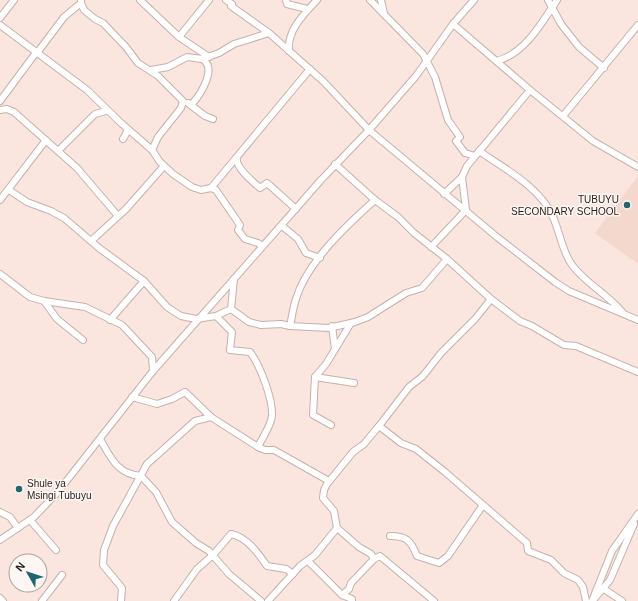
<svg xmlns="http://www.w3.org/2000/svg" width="638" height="601" viewBox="0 0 638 601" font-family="Helvetica,sans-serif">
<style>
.built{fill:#f4d8ce}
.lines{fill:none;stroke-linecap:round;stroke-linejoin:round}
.minor-casing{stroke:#c5b1ab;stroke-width:8}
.minor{stroke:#fff;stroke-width:6}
.poi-dot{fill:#1d6673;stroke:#fef6f3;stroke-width:1.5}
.labels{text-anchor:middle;stroke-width:3;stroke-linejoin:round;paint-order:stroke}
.poi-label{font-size:10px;fill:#261f1c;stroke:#fef6f3;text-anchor:end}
</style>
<rect width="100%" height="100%" fill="#fae6df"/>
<!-- built -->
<polygon class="built" points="638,176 638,264 595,233"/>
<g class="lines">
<!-- minor casing -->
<g class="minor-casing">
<g id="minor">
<polyline points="81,0 81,3 84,10 95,19 103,23 126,47 138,63 158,76 183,101 181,108 158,137 152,150"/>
<polyline points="140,0 179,37 209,57"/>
<polyline points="226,0 232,4 231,6 269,33 323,81 369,130 497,237 555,282 569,291 638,320"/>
<polyline points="286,0 287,4 307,9"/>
<polyline points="370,0 423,54 435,77 448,120 460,137 456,141 465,153 475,156"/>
<polyline points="381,0 384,14"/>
<polyline points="548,0 561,24 579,47 604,68"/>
<polyline points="0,18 14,0"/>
<polyline points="453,24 530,90 593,141 638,167"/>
<polyline points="0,25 87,90 121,123 152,150 160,162 173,174 192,187 201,190 211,188 216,190 240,225 238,230 245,239 258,243 262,246"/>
<polyline points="179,37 209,0"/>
<path d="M289,51C287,30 304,14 317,0"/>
<polyline points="37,53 64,17 81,3"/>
<path d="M497,61C525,53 541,24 557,0"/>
<polyline points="151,70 168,67 187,57 202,59 219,53 234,44 269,33"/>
<polyline points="0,101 35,54"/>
<polyline points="188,103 205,116 213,119"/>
<path d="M192,104C200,95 218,68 202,59"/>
<polyline points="0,110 7,109 14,112 77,168 118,216"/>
<polyline points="563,116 638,25"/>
<polyline points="123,139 128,130"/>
<polyline points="59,150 95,114 106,111"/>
<path d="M479,151C504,168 541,188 553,217C560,233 562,251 572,265C586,284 609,295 623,313"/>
<path d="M237,158C235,167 253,182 260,188L267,183L296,209"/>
<polyline points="335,164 375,200 398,217 414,233 447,259 491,299 520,321 532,326 564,345 576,346 638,372"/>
<polyline points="211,188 310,69"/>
<polyline points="9,190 27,202 51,211 64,218 99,248 144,281 167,307 181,316 196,319 216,316 231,309 249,322 261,325 281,324 290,326 329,328 355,322 368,317 406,293 422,288 447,259"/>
<polyline points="444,194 462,177"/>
<polyline points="0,200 46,140"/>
<polyline points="282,226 298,239 306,253 320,258"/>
<polyline points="91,241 126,209 164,166"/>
<polyline points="431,247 466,210 462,177 467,166 530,90"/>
<polyline points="0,274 30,297 44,301 85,307 122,325 152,357 153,371"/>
<polyline points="44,301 57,319 83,340"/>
<polyline points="231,309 234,279"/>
<path d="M216,316L232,332L230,350L250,352C260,365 273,399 272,416C271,426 262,438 258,447"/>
<polyline points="110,320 144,281"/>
<path d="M290,326C292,317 293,307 296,299C307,262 347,225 375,200"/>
<polyline points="332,326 335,349"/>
<polyline points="315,377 354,383"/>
<polyline points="132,397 157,404 172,399 185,392 211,417 258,447 265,450 274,450 329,481"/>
<polyline points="331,425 313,415 315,377 326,364 351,323"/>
<polyline points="379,426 401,443 416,449 445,472 527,543 528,551 551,560 564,573 578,580 583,587 586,601"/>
<path d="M100,439C111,458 117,474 141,476L156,492L172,522L196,543L209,551L229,574L261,601"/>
<polyline points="0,512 10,517 18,528"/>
<polyline points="30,520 56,550"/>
<path d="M390,536C407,536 411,541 417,556L439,563L448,556L483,505"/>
<polyline points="0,540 34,517 57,493 153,371 321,180 369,130 416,76 453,24 474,0"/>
<polyline points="308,561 342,595 352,599 352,601"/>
<polyline points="604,589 622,601"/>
<polyline points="342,595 349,589 351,583 374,559"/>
<polyline points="0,598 3,601"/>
<polyline points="595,598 610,580 634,524"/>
<polyline points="42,601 62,575"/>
<polyline points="121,601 122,588 103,565 104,550 113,526 147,464 195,421 211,417"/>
<path d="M174,601L197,569L213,555L231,534C247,537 258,553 267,566L286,569L293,574"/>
<polyline points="268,601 300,566 315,555 337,528"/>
<polyline points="434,601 380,556 374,559 371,554 359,547 337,528 334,511 323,498 324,490 327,484 353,452 364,444 379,426 409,387 423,376 441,353 475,319 491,299"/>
<polyline points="592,601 612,551 638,514"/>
</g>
</g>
<!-- minor -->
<use href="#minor" class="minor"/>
</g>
<!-- markers -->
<g class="poi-dot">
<circle cx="627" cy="205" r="4"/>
<circle cx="19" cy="489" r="4"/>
</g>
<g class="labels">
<!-- poi labels -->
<g class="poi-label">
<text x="619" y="203">TUBUYU<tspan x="619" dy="12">SECONDARY SCHOOL</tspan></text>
<text x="27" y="487" text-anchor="start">Shule ya<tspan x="27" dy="12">Msingi Tubuyu</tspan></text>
</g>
</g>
<!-- north arrow -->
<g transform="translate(28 573) rotate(309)"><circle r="19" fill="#fef6f3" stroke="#a8a09d"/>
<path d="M0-3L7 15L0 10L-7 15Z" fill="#1d6673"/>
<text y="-6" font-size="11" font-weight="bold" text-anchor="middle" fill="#261f1c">N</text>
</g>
</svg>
